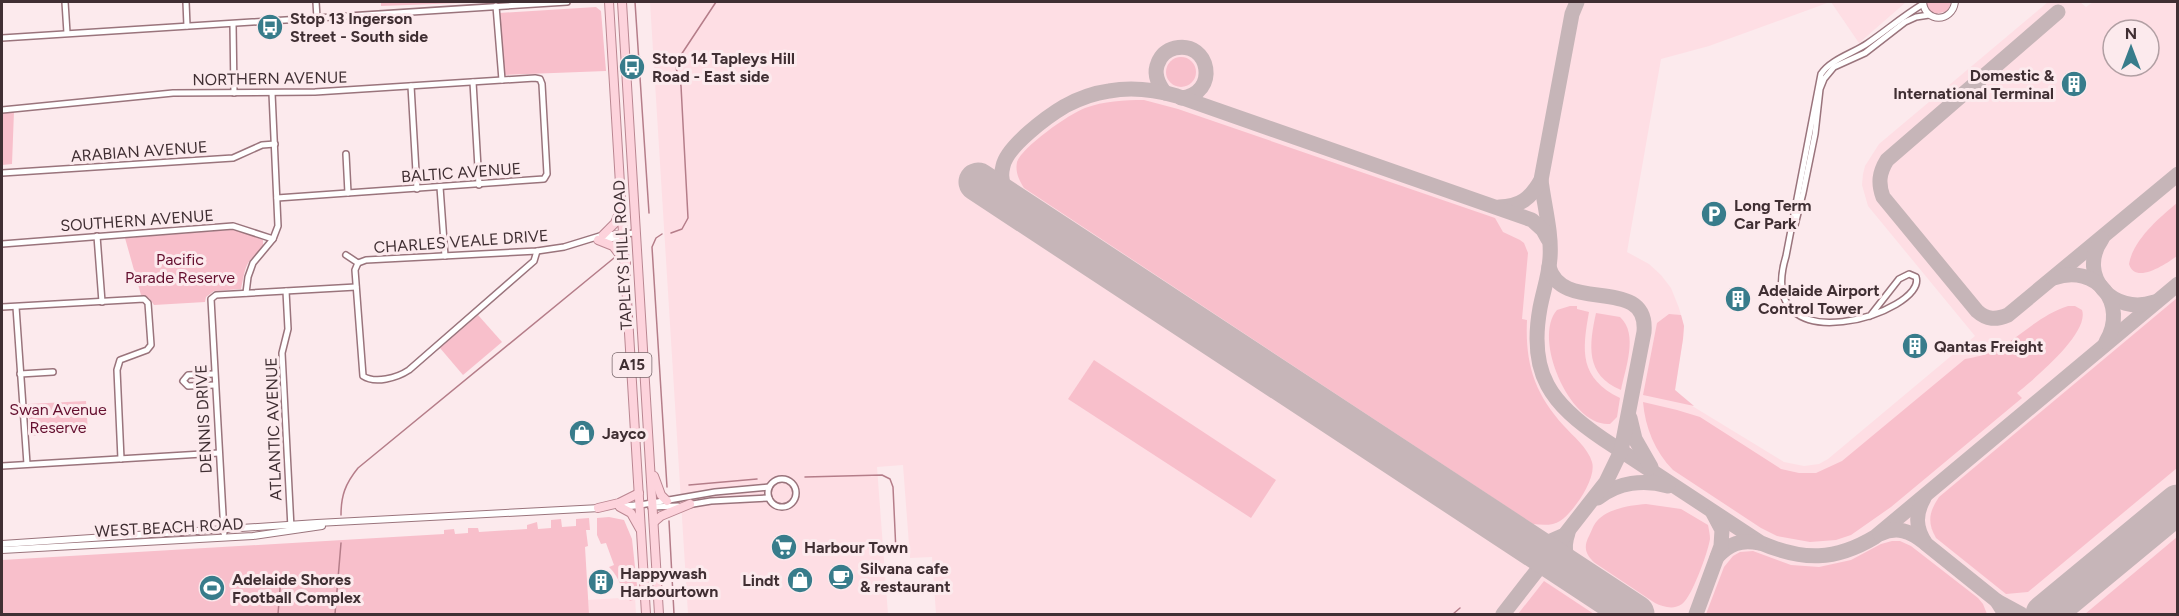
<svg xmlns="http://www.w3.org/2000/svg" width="2179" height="616" viewBox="0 0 2179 616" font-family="Figtree,sans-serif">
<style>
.built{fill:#fedee4;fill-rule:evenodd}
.green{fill:#f8bfcb}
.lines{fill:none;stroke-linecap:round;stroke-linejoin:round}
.stream{stroke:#b57d89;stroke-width:1.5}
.taxiway{stroke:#c6b5b8;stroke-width:15}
.runway{stroke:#c6b5b8;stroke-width:39}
.minor-casing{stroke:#9a747c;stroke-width:8}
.tertiary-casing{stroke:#9a747c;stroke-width:8}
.primary-casing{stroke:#ba8691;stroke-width:10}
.minor{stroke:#fff;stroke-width:5}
.tertiary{stroke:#fff;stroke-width:6}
.primary{stroke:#fdd3dc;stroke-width:8}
.labels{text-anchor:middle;stroke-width:6;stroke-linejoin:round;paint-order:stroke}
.shield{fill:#fceaed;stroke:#78676b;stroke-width:1.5}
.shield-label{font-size:15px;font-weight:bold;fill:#402f33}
.poi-label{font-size:16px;font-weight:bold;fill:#402f33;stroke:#fceaed;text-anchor:start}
.street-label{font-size:16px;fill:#402f33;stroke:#fceaed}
.park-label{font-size:16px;fill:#640f2f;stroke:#fceaed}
</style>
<rect width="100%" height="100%" fill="#fceaed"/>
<!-- built -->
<g class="built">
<path d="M650,2H1830L1709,46L1661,59L1627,252L1649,264L1661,275L1671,288L1679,308L1684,326L1683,339L1675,390L1689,404L1784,462L1804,466L1819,464L1828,459L1975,336L1868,206L1862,185L1863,174L1865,166L1879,144L2048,2H2080L2086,7L2093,2H2177V614H936L932,557L910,558L903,465L877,467L888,614H688ZM2113,30H2149V66H2113Z"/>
<polygon points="1831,2 1906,2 1859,43"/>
<polygon points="635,597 636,614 589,614 588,600"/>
</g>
<!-- green -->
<g class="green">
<polygon points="381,2 487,2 381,6"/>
<polygon points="1926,2 1951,2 1948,11 1936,14 1929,10"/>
<polygon points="596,7 601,11 606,71 504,75 499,13"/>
<circle cx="1181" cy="72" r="15"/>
<path d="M1144,100L1178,109L1495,218L1503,232L1520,240L1524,243L1528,253L1522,319L1527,320C1525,363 1534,393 1564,426C1573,436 1588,448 1592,462C1597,478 1574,512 1560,521C1553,526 1542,525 1533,524L1024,188C1019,180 1015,172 1017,162C1022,147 1069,114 1085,108C1104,101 1124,100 1144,100Z"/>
<polygon points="14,111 12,164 2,165 2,114 4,114 5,112"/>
<path d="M2177,203V256C2166,264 2135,285 2129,264C2133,240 2159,218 2177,203Z"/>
<path d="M229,230H240L263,240V248C244,263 246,267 241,289L214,291L206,297L205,302L154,305L149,298L141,295L125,238Z"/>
<path d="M2177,298V468L2028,592L2006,594L1936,538C1927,522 1929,512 1939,497Z"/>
<path d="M1570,306H1577V309L1589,312C1582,351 1579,378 1620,398L1617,417L1610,424C1570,427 1532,338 1557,310Z"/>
<path d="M2068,306H2075L2082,310C2090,333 2034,379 2017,393L2022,398L1891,507L1851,535L1836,540L1810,542L1777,536L1761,528L1673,470C1655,452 1645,427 1643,402L1677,410L1700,417L1781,469L1799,473H1816L1842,461L1965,359C1976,357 1986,355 1996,350C2021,336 2040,315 2068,306Z"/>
<path d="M1596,313L1620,317C1639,334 1625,369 1621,390C1585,375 1589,345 1596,313Z"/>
<polygon points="1669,314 1681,315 1684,326 1683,339 1675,390 1694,406 1643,395 1657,323"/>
<polygon points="478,315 502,342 463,375 440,348"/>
<polygon points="1094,360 1276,480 1251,518 1068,399"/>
<polygon points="86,401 88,433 30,436 28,404"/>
<path d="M1646,504L1681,509L1708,525C1709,530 1710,535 1710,539C1708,552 1692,597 1682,604C1674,610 1663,607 1655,603L1595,563C1587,556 1583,549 1588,538C1591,533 1593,525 1597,521C1607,509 1631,505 1646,504Z"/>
<path d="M609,517L624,520L632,539L638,595L636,599L630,601C621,591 620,577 609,567L614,565L606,543L601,544L597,535V518Z"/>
<polygon points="589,518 590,530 586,530 588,546 585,547 589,614 2,614 2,560 444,534 444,530 454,529 455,534 468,533 468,528 478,528 479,532 527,529 527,525 537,522 538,529 551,528 551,520 561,519 562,527 576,526 576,519"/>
<polygon points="2177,537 2177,614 2085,614"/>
<polygon points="1892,541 1900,541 1911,546 1978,598 1983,604 1987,614 1706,614 1724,567 1733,556 1740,552 1753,551 1791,565 1819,567 1851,560 1881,544"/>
<polygon points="1544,581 1594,614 1518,614"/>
</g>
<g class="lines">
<!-- stream -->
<g class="stream">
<polyline points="635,2 649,213"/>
<polyline points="671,233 682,229 688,218 681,86 675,64 716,2"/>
<polyline points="662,234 656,238 652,247 667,487"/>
<polyline points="805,477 882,475 890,479 893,487 896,552"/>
<polyline points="689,485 757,479"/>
<path d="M341,515C341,496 345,484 358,468L614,258"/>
<polyline points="669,521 674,614"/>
<polyline points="278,614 281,576"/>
<polyline points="335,614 341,543"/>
<polyline points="1453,614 1460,608"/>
</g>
<!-- taxiway -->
<g class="taxiway">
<path d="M2058,12L1887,160C1879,173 1878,183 1883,197L1977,311C1987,320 1996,320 2008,315L2178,174"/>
<path d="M1165,93C1158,84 1153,74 1158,63C1161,55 1167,50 1175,48C1210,40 1220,94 1181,98"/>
<path d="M1541,180C1544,205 1552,233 1550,258C1549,275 1543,292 1540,308C1528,374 1551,404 1603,439L1761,543C1803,561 1835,561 1875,537L2178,284"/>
<path d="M1499,207C1520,207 1531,198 1541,180L1572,14L1577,2"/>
<path d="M1021,210C1008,198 998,184 1003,166C1007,146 1048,116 1065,106C1078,99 1094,93 1109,91C1131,87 1156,90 1177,96L1532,220L1543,230L1548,239"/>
<path d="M2102,239C2076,276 2114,316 2154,302"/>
<path d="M2054,278C2096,263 2129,304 2106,342"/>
<polyline points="1630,418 1635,439 1651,467"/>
<path d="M1598,498C1618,482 1644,479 1668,486"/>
<path d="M1924,498C1915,514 1915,528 1926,544L1997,601L2005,614"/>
<path d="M1568,533C1562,549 1567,562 1576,575"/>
<path d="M1880,534C1897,526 1910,531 1924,542"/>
<polyline points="1524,541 1546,543 1562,536"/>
<path d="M1717,557C1729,544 1741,539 1759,543"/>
<polyline points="1997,601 2021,614"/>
<path d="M1503,614L1606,482L1621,451L1644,332C1649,274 1562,315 1549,267"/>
<polyline points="1696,614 1721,546 1722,530 1713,513"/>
<polyline points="2037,614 2055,606"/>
</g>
<!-- runway -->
<g class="runway">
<polyline points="978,182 1635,614"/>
<polyline points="2045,614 2178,504"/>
</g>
<!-- minor casing -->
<g class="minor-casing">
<g id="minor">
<polyline points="65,2 67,33"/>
<polyline points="186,2 187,26"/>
<polyline points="316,2 317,18"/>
<polyline points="496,6 502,80"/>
<polyline points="233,24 234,93"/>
<polyline points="2,38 567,2"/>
<polyline points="473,82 479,185"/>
<polyline points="411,86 417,189"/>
<polyline points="2,110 173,93 315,92 535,78 540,79 542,84 547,174 544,179 277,198"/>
<polyline points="346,154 348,193"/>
<polyline points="2,173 233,158 262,145 275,144"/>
<polyline points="440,187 445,256"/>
<polyline points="1795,225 1803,193 1815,134 1820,89 1824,79 1834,67 1865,53 1905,22 1916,17 1929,15"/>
<polyline points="97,236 102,302"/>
<polyline points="601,240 624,237"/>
<polyline points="2,244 233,226 273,239"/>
<polyline points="346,255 358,263"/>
<path d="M358,263L355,270L363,376C375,384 397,378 409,370L534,261L537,251"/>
<polyline points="358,263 366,260 537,251 564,247 603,235 636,233"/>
<polyline points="286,291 288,329 282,353 291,528"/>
<polyline points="246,293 248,277 253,263 273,239 278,226 272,93"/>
<polyline points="2,307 144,299 148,303 151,345 147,350 120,360 117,370 121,459"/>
<polyline points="16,307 27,464"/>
<path d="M1870,316L1899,279L1909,274L1916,277C1928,312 1752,368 1786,256L1821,74C1831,59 1854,53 1868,43C1887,30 1903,16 1923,4"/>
<polyline points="20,374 53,372"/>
<polyline points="214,374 188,375 183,381 188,386 215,385"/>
<polyline points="2,466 219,453"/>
<circle cx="782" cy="493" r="14"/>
<polyline points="640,505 715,492 769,487"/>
<polyline points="687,505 711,501 769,498"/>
<polyline points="651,507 678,506"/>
<polyline points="224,533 211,299 216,295 356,287"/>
</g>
</g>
<!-- tertiary casing -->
<g class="tertiary-casing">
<g id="tertiary">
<path d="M1923,2C1925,23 1952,23 1955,2"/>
<polyline points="619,507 640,505"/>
<polyline points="2,544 317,523 600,508"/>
<polyline points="2,550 253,536 322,526"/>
</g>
</g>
<!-- primary casing -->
<g class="primary-casing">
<g id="primary">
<polyline points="609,2 646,614"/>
<polyline points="622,2 659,614"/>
<polyline points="603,235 615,223 620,211"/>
<polyline points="598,240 613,246 626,263"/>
<polyline points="654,476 661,495 667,501"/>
<polyline points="620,507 631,513 640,529"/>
<polyline points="598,508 619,503 639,493"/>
<polyline points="654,522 661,516 690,504"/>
</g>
</g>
<!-- minor -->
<use href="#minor" class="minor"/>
<!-- tertiary -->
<use href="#tertiary" class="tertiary"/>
<!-- primary -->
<use href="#primary" class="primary"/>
</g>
<!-- icons -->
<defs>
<g id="bus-disc" transform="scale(1.35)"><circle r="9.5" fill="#387c8b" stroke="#fceaed"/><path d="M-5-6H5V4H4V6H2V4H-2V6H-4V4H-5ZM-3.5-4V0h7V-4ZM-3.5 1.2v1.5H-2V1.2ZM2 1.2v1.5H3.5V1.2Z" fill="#fff"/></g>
<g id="building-disc" transform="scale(1.35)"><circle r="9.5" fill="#387c8b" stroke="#fceaed"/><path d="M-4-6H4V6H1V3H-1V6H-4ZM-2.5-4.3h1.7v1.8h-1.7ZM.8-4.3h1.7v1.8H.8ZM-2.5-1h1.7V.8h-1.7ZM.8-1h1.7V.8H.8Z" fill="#fff"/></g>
<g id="parking-disc" transform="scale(1.35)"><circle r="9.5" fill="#387c8b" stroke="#fceaed"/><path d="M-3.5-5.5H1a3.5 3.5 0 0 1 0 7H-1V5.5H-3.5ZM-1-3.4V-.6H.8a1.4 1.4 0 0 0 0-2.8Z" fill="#fff"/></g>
<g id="shop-disc" transform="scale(1.35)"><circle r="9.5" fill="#387c8b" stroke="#fceaed"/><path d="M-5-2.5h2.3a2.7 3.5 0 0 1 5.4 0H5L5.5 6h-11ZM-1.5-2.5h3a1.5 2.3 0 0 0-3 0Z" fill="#fff"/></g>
<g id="supermarket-disc" transform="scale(1.35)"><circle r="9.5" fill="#387c8b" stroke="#fceaed"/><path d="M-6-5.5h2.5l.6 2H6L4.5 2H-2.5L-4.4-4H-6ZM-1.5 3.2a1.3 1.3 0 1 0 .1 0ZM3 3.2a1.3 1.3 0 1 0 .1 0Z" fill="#fff"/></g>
<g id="cafe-disc" transform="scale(1.35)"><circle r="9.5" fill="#387c8b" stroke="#fceaed"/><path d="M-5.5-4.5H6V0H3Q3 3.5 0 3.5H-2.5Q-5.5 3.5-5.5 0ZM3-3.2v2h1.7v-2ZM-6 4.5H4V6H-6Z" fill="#fff"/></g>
<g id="stadium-disc" transform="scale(1.35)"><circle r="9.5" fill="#387c8b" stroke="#fceaed"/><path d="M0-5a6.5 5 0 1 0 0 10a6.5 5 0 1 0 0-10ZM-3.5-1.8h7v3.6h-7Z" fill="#fff"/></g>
</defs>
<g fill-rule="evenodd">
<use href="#bus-disc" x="270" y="27"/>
<use href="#bus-disc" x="632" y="67"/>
<use href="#building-disc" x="2074" y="84"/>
<use href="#parking-disc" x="1714" y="214"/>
<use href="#building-disc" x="1738" y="299"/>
<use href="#building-disc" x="1915" y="346"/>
<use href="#shop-disc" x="582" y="433"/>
<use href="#supermarket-disc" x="784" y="547"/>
<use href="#cafe-disc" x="841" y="577"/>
<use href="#shop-disc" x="800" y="580"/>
<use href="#building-disc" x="601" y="582"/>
<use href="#stadium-disc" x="212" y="588"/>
</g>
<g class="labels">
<!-- shield labels -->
<rect class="shield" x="612.5" y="353" width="39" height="24" rx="4.5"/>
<g class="shield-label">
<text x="632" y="370">A15</text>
</g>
<!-- poi labels -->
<g class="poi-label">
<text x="290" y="24">Stop 13 Ingerson<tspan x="290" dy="18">Street - South side</tspan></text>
<text x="652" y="64">Stop 14 Tapleys Hill<tspan x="652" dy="18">Road - East side</tspan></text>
<text x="2054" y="81" text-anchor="end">Domestic &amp;<tspan x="2054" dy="18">International Terminal</tspan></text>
<text x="1734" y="211">Long Term<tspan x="1734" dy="18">Car Park</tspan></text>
<text x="1758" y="296">Adelaide Airport<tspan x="1758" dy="18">Control Tower</tspan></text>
<text x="1934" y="352">Qantas Freight</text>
<text x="602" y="439">Jayco</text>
<text x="804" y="553">Harbour Town</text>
<text x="860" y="574">Silvana cafe<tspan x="860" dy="18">&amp; restaurant</tspan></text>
<text x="620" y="579">Happywash<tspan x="620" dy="18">Harbourtown</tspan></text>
<text x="232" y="585">Adelaide Shores<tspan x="232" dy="18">Football Complex</tspan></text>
<text x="780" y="586" text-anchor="end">Lindt</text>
</g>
<!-- street labels -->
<g class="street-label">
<text transform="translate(270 78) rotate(-1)" y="6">NORTHERN AVENUE</text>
<text transform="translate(139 151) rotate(-4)" y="6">ARABIAN AVENUE</text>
<text transform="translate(461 172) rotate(-4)" y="6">BALTIC AVENUE</text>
<text transform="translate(137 220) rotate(-4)" y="6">SOUTHERN AVENUE</text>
<text transform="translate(461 241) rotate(-4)" y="6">CHARLES VEALE DRIVE</text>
<text transform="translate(622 255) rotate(-93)" y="6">TAPLEYS HILL ROAD</text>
<text transform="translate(203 419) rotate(-93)" y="6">DENNIS DRIVE</text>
<text transform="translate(273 429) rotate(-92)" y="6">ATLANTIC AVENUE</text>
<text transform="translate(169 527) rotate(-3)" y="6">WEST BEACH ROAD</text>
</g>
<!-- park labels -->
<g class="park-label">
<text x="180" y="265">Pacific<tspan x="180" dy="18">Parade Reserve</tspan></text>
<text x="58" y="415">Swan Avenue<tspan x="58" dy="18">Reserve</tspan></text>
</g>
</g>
<!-- border -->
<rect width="2179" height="616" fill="none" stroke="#402f33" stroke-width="6"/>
<!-- north arrow -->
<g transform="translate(2131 48)"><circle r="28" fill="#fceaed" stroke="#b19fa3" stroke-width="1.5"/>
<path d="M0-4.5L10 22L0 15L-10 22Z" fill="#387c8b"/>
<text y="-9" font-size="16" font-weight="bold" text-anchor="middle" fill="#402f33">N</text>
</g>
</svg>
